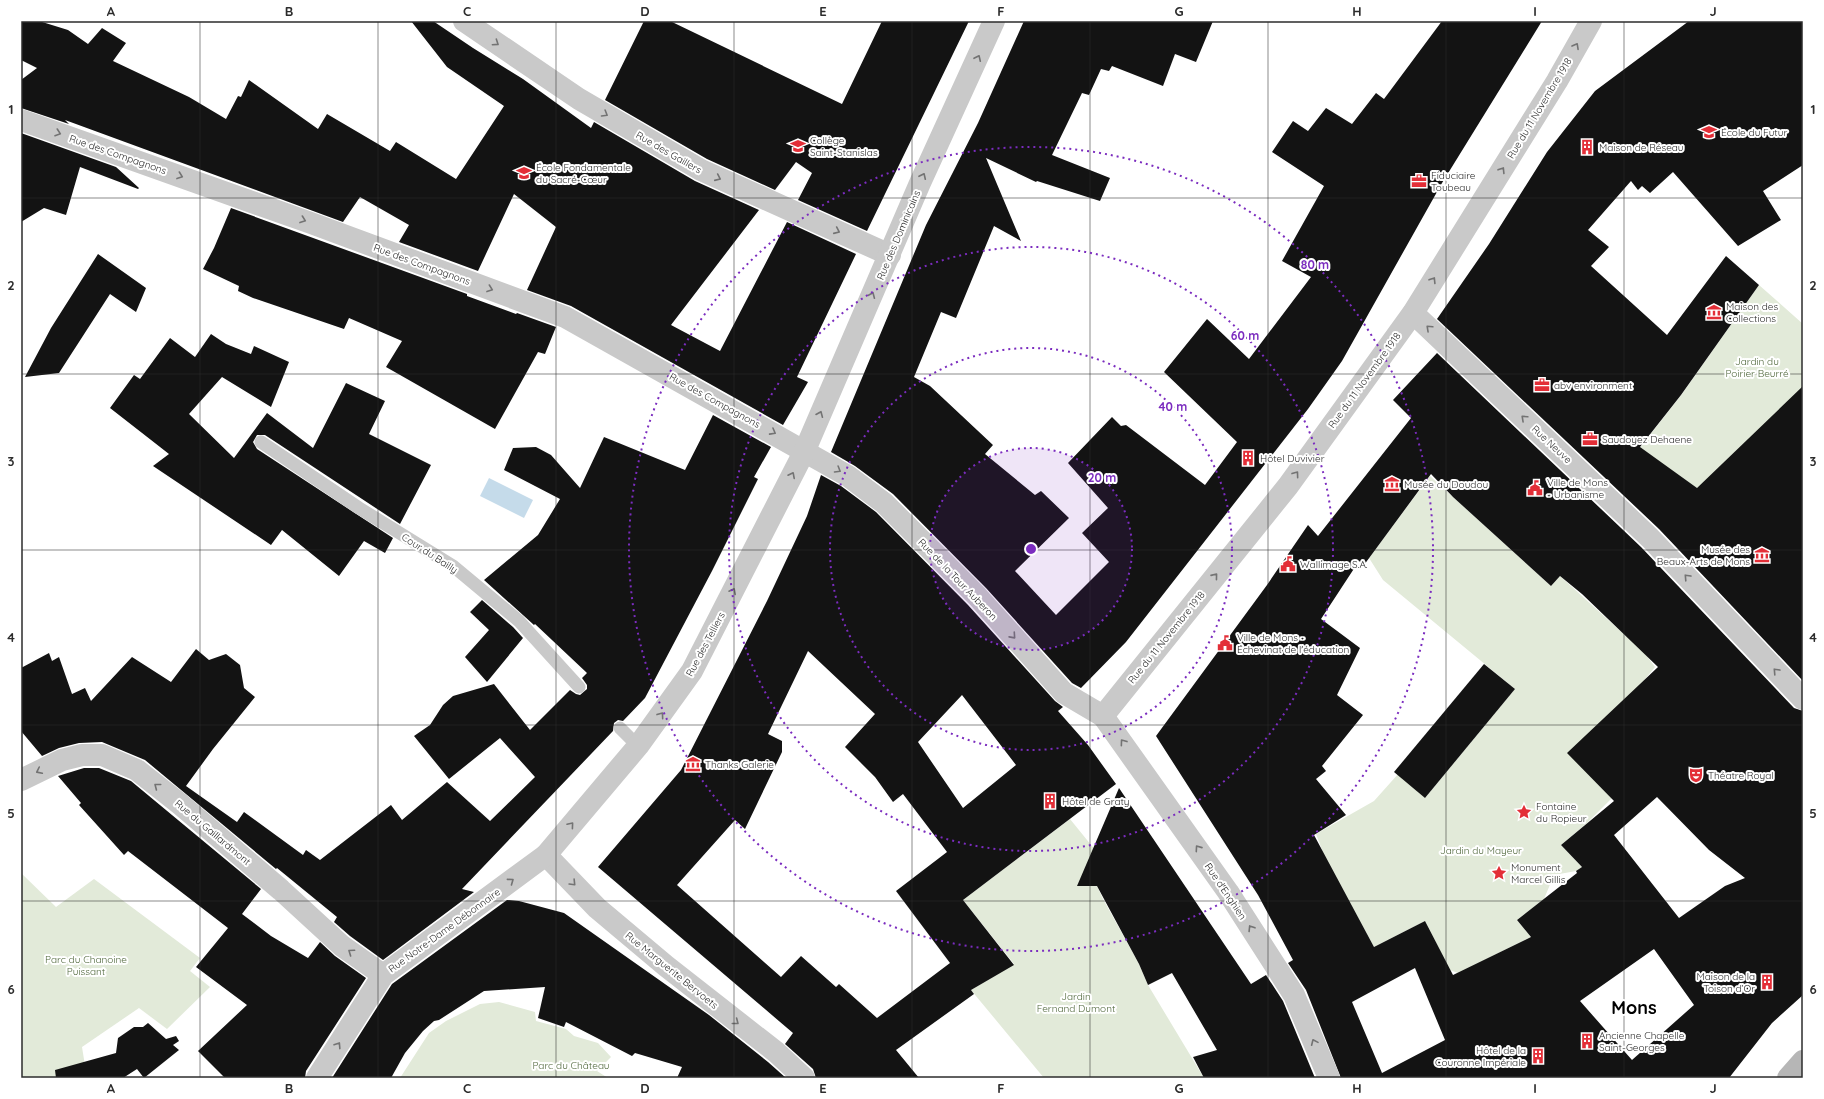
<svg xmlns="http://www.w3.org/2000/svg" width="1824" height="1099" viewBox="0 0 1824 1099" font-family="Quicksand,sans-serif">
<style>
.green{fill:#e2ead9}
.water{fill:#c5dbea}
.building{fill:#131313;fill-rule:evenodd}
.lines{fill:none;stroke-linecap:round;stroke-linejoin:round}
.lane{stroke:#c9c9c9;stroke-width:13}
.street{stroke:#c9c9c9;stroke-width:22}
.secondary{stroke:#b6b6b6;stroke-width:22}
.oneway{stroke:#737373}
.grid{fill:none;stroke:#2c2c2c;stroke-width:1;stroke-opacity:0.55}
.ring{fill:none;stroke:#7b2cbf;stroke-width:2;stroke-dasharray:2 4}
.labels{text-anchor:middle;stroke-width:4;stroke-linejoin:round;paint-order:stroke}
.street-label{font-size:10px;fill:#2c2c2c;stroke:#fff}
.poi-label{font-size:10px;fill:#2c2c2c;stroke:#fff;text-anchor:start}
.park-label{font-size:10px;fill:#4e663a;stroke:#fff}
.town-label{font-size:18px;font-weight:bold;fill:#000;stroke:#fff}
.centre{fill:#7b2cbf;stroke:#fff;stroke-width:2}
.ring-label{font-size:12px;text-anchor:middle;font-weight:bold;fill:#7b2cbf;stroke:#fff;stroke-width:4;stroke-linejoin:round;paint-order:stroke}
.neatline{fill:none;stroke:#2c2c2c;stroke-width:1.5}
.grid-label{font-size:13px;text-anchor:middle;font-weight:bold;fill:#2c2c2c}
</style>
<rect width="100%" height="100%" fill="#fff"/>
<!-- green -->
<g class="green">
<polygon points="1759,285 1803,324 1803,406 1749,439 1691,494 1639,449 1682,394"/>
<polygon points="1430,476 1551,586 1560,576 1627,637 1640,647 1655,667 1641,684 1612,798 1586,824 1561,845 1582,867 1576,871 1554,875 1544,899 1517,920 1531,937 1458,973 1450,970 1425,921 1374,947 1324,855 1316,834 1374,801 1399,773 1425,798 1515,689 1383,580 1369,558"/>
<polygon points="1070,819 1100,856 1097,886 1103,899 1138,962 1148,985 1204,1078 1044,1078 971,990 1014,964 963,900"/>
<polygon points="21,873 56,907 94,879 200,958 190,971 210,987 167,1029 139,1008 82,1047 87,1078 21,1078"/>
<polygon points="499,1002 535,1012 536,1021 566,1029 574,1036 598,1043 611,1057 597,1071 608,1078 400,1078 429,1033 446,1021 480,1004"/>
</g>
<!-- water -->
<polygon class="water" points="489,478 533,500 524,518 480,496"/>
<!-- building -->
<g class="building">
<polygon points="21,21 39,21 68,30 88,44 102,28 126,43 113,61 189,97 226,119 238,96 241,97 249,80 318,129 327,114 390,151 396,142 456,179 504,106 447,67 411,21 433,21 473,48 523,79 591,128 594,122 695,181 759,210 671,325 720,351 787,222 856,254 797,377 808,382 783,425 571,306 527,290 556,227 514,194 478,271 399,242 409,225 360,197 343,222 65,120 69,124 21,108 21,80 37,68 21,60"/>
<polygon points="644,21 670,21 842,104 882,21 969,21 867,231 798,200 812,173 796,162 775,190 707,159 605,100"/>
<polygon points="1024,21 1213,21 1196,62 1175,54 1163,86 1112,66 1109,71 1101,69 1089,95 1082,93 1052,155 1110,178 1100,201 1037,181 1036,182 986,158 1021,241 994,226 956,318 941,312 914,377 930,386 993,445 985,454 1035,495 1041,491 1069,518 1015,571 1056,615 1109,562 1082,533 1108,508 1068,463 1112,417 1121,426 1126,425 1205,485 1237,442 1164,372 1207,319 1249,359 1311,277 1282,261 1324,186 1272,152 1293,121 1308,131 1326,108 1352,124 1376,93 1384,99 1442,21 1542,21 1442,183 1342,361 1308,409 1126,642 1081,688 1072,683 986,588 893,494 855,466 831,452 926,225 978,123"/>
<polygon points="1689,21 1803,21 1803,165 1763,191 1781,220 1738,246 1673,172 1650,193 1642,186 1638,190 1631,181 1588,230 1609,247 1591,266 1667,335 1726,256 1759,285 1681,395 1640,447 1697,488 1803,386 1803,681 1659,529 1437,319 1489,244 1547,152 1595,91"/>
<polygon points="21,133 116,167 139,188 138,189 80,167 66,215 44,208 21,222"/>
<polygon points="231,208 467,294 467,296 516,314 517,313 556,327 545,354 538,352 495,429 386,367 402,341 349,318 344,329 253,298 238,291 239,286 203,269 214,248"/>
<polygon points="98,254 146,288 136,312 110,294 59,373 25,377 51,328"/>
<polygon points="211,334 226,344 251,354 254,346 289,362 271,407 222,377 189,414 234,458 267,413 313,448 346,383 385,401 369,434 431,465 400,524 265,435 257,435 253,442 257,449 393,538 385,553 364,541 339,576 282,530 271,545 153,466 169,454 110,408 134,375 140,379 170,338 195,357"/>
<path d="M1437,353L1641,547L1794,708L1803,711V995L1772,1023L1729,1078H1341L1306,990L1288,963L1293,960L1258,895L1156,736L1267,585L1308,525L1318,536L1411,418L1393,400ZM1431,474L1453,497L1551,586L1560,576L1582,594L1658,667L1567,753L1614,801L1561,845L1582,867L1576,871L1577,873L1517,920L1531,937L1453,975L1425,921L1374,947L1314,835L1346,815L1316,779L1326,771L1322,766L1363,715L1337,695L1360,648L1321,619L1359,561L1364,565ZM1657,797L1709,850L1745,878L1725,886L1679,918L1614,835ZM1654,949L1694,1005L1632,1060L1580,1001ZM1415,968L1445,1040L1382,1073L1352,1002Z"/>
<polygon points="713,415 771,447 754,477 758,479 712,571 645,698 623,721 618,720 614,723 613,731 462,889 474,892 383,960 350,936 334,922 337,917 277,868 276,869 145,760 102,742 79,743 59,748 42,756 21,731 21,668 49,653 52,661 59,657 72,694 85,688 91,701 132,657 171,682 196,649 209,660 226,654 240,665 244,688 255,697 213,749 186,786 237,822 244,812 303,855 306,850 320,860 391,805 402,820 447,782 490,821 535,777 500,738 449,779 414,736 430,725 443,705 453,696 494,684 530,730 570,690 576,694 580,695 587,689 587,685 582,678 587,673 535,624 534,625 484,580 538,535 560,499 504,470 513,448 536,447 551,455 580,488 604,437 685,470"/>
<path d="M821,475L841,486L876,512L968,605L1055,701L1063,707L1058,711L1088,745L1116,784L963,900L1014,965L971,990L974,994L896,1050L919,1078H816L813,1069L785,1044L793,1033L598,867L681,770L767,601L807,516ZM808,651L875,714L845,747L875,777L893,802L903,794L947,852L896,891L950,963L877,1018L839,984L836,987L801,956L781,977L677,885L735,820L745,829L782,752V741L768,734ZM962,695L1016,765L963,808L918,742Z"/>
<polygon points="482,600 513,627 523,638 487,682 465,657 489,630 470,612"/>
<polygon points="1484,664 1515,689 1425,798 1394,772"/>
<polygon points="84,768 99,768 131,781 261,889 242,914 271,936 308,958 320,942 335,956 366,978 306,1071 305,1078 225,1078 198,1051 247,1005 196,967 228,928 128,851 124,855 79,805 81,803 58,776"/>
<polygon points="1119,788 1251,984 1266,975 1283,1001 1315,1078 1204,1078 1193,1057 1217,1050 1172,973 1148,985 1139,964 1097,886 1077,886"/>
<polygon points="507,900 519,901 564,913 709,1015 768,1062 786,1078 677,1078 682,1067 635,1053 632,1056 566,1022 564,1027 538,1018 545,987 484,991 439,1020 434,1021 423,1031 405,1053 391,1078 332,1078 392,984"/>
<polygon points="148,1023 166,1039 176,1036 179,1041 173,1045 179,1050 144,1078 137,1069 123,1078 56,1078 55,1070 116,1053 118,1038 134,1027 143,1027"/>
</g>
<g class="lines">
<!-- lane -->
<g class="lane">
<polyline points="261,442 359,508 453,566 519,621 579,687"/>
<polyline points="620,728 638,746"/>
</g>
<!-- street -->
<g class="street">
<polyline points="464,21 579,99 701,170 890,255"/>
<polyline points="21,120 311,223 565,317 848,476 884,503 977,596 1064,693 1103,716 1228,892 1294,995 1329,1078"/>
<polyline points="1413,313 1650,538 1803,699"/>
<polyline points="1103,716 1288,486 1413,313 1557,81 1591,21"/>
<polyline points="21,780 62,760 82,755 102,755 137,770 180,804 281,890 342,946 383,975"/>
<polyline points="546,855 597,908 666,966 776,1052 804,1078"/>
<polyline points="317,1078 383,975 546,855 638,746 692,671 805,450 920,183 994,21"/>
</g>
<!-- secondary -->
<polyline class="secondary" points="1788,1078 1803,1061"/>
</g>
<!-- one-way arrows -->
<defs><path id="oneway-chevron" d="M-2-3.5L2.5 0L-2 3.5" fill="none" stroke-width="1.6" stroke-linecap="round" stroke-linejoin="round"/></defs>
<g class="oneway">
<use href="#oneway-chevron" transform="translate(496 43) rotate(34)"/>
<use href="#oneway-chevron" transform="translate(1576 46) rotate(-61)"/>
<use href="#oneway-chevron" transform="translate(978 58) rotate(-65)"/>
<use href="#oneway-chevron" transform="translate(605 114) rotate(31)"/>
<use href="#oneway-chevron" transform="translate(58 133) rotate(19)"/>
<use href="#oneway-chevron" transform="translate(1502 170) rotate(-58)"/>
<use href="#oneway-chevron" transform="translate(180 176) rotate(20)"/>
<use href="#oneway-chevron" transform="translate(923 176) rotate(-65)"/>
<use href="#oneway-chevron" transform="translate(718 178) rotate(24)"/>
<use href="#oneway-chevron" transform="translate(303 220) rotate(20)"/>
<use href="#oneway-chevron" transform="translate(837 231) rotate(24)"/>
<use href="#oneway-chevron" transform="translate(1433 280) rotate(-58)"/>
<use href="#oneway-chevron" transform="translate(490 289) rotate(20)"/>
<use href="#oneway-chevron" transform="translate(872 295) rotate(-67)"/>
<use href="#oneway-chevron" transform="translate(1429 328) rotate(-137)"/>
<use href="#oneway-chevron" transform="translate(820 414) rotate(-67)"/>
<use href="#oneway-chevron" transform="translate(1524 418) rotate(-137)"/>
<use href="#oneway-chevron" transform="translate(773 432) rotate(29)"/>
<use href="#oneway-chevron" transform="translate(838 470) rotate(31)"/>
<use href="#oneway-chevron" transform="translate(1296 474) rotate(-54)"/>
<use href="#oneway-chevron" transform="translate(792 475) rotate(-63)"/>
<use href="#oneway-chevron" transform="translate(1215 576) rotate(-51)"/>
<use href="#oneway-chevron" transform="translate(1687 577) rotate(-133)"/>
<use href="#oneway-chevron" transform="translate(733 591) rotate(-63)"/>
<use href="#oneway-chevron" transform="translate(1013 636) rotate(48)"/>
<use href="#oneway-chevron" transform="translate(1776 671) rotate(-133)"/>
<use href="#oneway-chevron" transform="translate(661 715) rotate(-54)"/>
<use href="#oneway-chevron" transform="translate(1123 742) rotate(-126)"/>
<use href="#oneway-chevron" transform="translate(39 771) rotate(154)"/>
<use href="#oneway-chevron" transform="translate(157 786) rotate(-142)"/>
<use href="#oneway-chevron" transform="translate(571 825) rotate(-50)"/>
<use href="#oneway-chevron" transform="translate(1198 848) rotate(-125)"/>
<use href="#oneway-chevron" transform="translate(511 881) rotate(-36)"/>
<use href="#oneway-chevron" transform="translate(573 883) rotate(46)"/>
<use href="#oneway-chevron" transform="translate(1251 928) rotate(-122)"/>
<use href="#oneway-chevron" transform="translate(351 952) rotate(-145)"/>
<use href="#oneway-chevron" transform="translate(736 1022) rotate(38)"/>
<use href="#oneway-chevron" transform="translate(1314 1042) rotate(-114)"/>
<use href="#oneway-chevron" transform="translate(338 1045) rotate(-57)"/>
</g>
<!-- grid -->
<path class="grid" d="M200,21V1078M378,21V1078M556,21V1078M734,21V1078M912,21V1078M1090,21V1078M1268,21V1078M1446,21V1078M1624,21V1078M21,198H1803M21,374H1803M21,550H1803M21,725H1803M21,901H1803"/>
<!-- distance rings -->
<circle cx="1031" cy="549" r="101" fill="#7b2cbf" fill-opacity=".12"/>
<g class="ring">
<circle cx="1031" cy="549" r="101"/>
<circle cx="1031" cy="549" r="201"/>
<circle cx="1031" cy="549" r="302"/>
<circle cx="1031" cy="549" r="402"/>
</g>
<!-- icons -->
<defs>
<g id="school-bare" transform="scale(1.2)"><path d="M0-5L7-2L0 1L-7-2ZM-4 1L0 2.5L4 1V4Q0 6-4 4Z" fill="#e32e37" stroke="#fff" stroke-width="2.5" paint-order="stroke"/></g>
<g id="building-bare" transform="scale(1.2)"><path d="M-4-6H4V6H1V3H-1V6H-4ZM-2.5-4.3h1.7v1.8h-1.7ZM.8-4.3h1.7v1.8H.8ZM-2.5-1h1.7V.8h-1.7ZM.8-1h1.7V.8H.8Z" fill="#e32e37" stroke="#fff" stroke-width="2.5" paint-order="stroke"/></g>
<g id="office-bare" transform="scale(1.2)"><path d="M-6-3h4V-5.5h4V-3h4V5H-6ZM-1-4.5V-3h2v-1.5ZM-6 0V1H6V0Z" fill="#e32e37" stroke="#fff" stroke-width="2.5" paint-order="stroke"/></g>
<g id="museum-bare" transform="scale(1.2)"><path d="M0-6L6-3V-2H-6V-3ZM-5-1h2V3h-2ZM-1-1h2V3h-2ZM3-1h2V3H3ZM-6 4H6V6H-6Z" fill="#e32e37" stroke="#fff" stroke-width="2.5" paint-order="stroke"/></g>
<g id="civic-bare" transform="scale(1.2)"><path d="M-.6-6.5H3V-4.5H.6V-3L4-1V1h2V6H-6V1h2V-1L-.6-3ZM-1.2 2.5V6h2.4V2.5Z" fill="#e32e37" stroke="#fff" stroke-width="2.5" paint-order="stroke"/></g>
<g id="theatre-bare" transform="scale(1.2)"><path d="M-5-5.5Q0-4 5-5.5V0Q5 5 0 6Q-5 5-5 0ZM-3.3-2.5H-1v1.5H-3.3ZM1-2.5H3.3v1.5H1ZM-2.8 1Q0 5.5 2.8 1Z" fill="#e32e37" stroke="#fff" stroke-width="2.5" paint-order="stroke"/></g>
<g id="sight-bare" transform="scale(1.2)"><path d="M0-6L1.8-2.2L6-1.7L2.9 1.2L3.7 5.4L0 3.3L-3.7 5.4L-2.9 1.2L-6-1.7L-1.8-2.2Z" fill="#e32e37" stroke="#fff" stroke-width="2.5" paint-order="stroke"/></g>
</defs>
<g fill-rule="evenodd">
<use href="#school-bare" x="1709" y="132"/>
<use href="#school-bare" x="798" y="146"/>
<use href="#building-bare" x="1587" y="147"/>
<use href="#school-bare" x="524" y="173"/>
<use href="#office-bare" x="1419" y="181"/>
<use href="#museum-bare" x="1714" y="312"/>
<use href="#office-bare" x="1542" y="385"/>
<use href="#office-bare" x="1590" y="439"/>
<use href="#building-bare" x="1248" y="458"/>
<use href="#museum-bare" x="1392" y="484"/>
<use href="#civic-bare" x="1535" y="488"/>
<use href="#museum-bare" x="1762" y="555"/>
<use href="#civic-bare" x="1288" y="564"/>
<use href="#civic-bare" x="1225" y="643"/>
<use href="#museum-bare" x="693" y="764"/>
<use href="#theatre-bare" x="1696" y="775"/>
<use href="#building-bare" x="1050" y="801"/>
<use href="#sight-bare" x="1524" y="812"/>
<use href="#sight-bare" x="1499" y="873"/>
<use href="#building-bare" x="1767" y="982"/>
<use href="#building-bare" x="1587" y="1041"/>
<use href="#building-bare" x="1538" y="1056"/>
</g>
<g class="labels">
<!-- street labels -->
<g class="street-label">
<text transform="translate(1539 108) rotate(-59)" y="4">Rue du 11 Novembre 1918</text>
<text transform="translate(669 152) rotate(30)" y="4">Rue des Gaillers</text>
<text transform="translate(118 154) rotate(19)" y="4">Rue des Compagnons</text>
<text transform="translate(898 235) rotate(-67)" y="4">Rue des Dominicains</text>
<text transform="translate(422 264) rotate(20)" y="4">Rue des Compagnons</text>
<text transform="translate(1364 380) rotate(-54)" y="4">Rue du 11 Novembre 1918</text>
<text transform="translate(715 400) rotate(29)" y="4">Rue des Compagnons</text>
<text transform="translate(1552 444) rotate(43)" y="4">Rue Neuve</text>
<text transform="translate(430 553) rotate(33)" y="4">Cour du Bailly</text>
<text transform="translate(958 579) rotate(46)" y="4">Rue de la Tour Auberon</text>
<text transform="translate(1166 637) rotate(-51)" y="4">Rue du 11 Novembre 1918</text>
<text transform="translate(705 644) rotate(-62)" y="4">Rue des Telliers</text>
<text transform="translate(213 832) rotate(40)" y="4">Rue du Gaillardmont</text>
<text transform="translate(1226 891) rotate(56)" y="4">Rue d'Enghien</text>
<text transform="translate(444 930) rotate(-36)" y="4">Rue Notre-Dame Débonnaire</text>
<text transform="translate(672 970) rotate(39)" y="4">Rue Marguerite Bervoets</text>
</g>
<!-- poi labels -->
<g class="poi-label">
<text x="1721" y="136">École du Futur</text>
<text x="810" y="144">Collège<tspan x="810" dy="12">Saint-Stanislas</tspan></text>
<text x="1599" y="151">Maison de Réseau</text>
<text x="536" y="171">École Fondamentale<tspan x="536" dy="12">du Sacré-Cœur</tspan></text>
<text x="1431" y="179">Fiduciaire<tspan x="1431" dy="12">Toubeau</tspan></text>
<text x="1726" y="310">Maison des<tspan x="1726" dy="12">Collections</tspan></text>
<text x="1554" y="389">abv environment</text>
<text x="1602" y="443">Saudoyez Dehaene</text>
<text x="1260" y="462">Hôtel Duvivier</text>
<text x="1547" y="486">Ville de Mons<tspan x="1547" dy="12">- Urbanisme</tspan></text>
<text x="1404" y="488">Musée du Doudou</text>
<text x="1750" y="553" text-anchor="end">Musée des<tspan x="1750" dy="12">Beaux-Arts de Mons</tspan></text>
<text x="1300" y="568">Wallimage S.A.</text>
<text x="1237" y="641">Ville de Mons -<tspan x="1237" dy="12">Échevinat de l'éducation</tspan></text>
<text x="705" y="768">Thanks Galerie</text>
<text x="1708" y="779">Théatre Royal</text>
<text x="1062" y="805">Hôtel de Graty</text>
<text x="1536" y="810">Fontaine<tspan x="1536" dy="12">du Ropieur</tspan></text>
<text x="1511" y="871">Monument<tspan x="1511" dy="12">Marcel Gillis</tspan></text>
<text x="1755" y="980" text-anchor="end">Maison de la<tspan x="1755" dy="12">Toison d’Or</tspan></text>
<text x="1599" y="1039">Ancienne Chapelle<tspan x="1599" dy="12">Saint-Georges</tspan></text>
<text x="1526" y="1054" text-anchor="end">Hôtel de la<tspan x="1526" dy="12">Couronne Impériale</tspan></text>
</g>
<!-- park labels -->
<g class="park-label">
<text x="1757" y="365">Jardin du<tspan x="1757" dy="12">Poirier Beurré</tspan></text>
<text x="1481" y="854">Jardin du Mayeur</text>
<text x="86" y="963">Parc du Chanoine<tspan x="86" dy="12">Puissant</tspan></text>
<text x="1076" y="1000">Jardin<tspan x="1076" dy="12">Fernand Dumont</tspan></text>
<text x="571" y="1069">Parc du Château</text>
</g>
<!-- town labels -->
<g class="town-label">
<text x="1634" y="1014">Mons</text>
</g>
</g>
<circle cx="1031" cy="549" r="6" class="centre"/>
<g class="ring-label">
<text x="1315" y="269">80 m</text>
<text x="1245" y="340">60 m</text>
<text x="1173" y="411">40 m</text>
<text x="1102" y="482">20 m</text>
</g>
<!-- border -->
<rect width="1824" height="1099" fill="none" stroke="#ffffff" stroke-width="44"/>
<rect x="22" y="22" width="1780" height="1055" class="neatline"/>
<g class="grid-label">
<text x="111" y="16">A</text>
<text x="289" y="16">B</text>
<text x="467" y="16">C</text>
<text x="645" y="16">D</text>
<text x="823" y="16">E</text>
<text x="1001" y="16">F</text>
<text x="1179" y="16">G</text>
<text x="1357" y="16">H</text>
<text x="1535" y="16">I</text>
<text x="1713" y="16">J</text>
<text x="11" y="114">1</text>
<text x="1813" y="114">1</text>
<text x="11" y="290">2</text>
<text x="1813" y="290">2</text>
<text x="11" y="466">3</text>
<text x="1813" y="466">3</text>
<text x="11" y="642">4</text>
<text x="1813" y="642">4</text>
<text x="11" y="818">5</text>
<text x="1813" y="818">5</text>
<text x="11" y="994">6</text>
<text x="1813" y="994">6</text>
<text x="111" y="1093">A</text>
<text x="289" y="1093">B</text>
<text x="467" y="1093">C</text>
<text x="645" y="1093">D</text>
<text x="823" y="1093">E</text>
<text x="1001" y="1093">F</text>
<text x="1179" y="1093">G</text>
<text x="1357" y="1093">H</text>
<text x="1535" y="1093">I</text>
<text x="1713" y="1093">J</text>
</g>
</svg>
